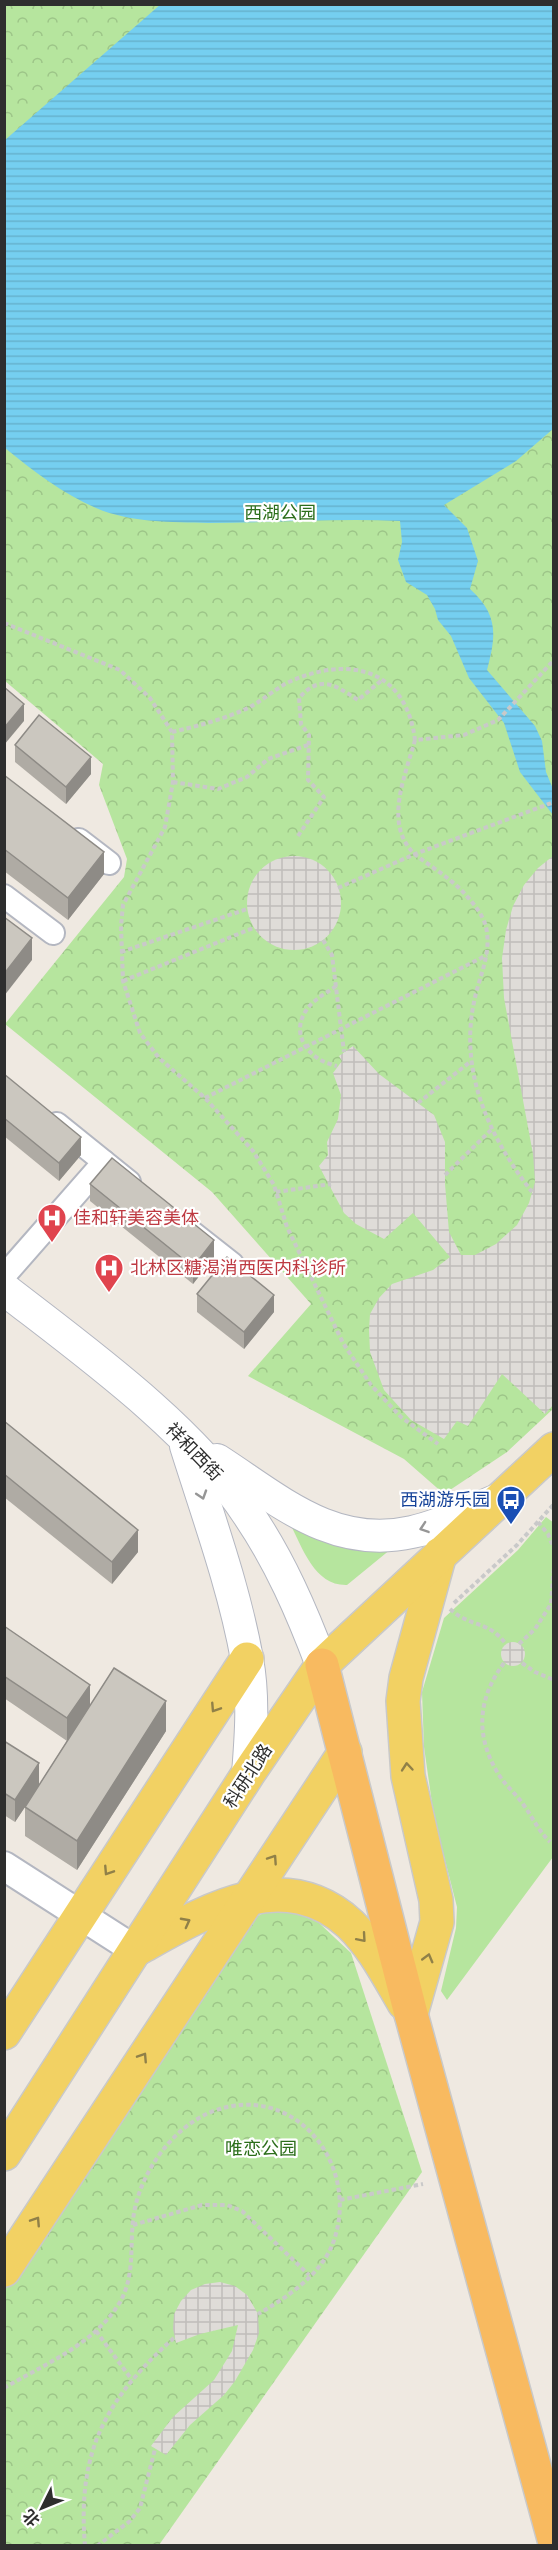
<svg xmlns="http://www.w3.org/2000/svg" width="558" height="2550" viewBox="0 0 558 2550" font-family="Ubuntu,'Noto Sans SC',sans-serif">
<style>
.grass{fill:#b6e59e}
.park{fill:url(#park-crowns)}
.plaza{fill:url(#plaza-grid)}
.water{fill:url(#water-rules)}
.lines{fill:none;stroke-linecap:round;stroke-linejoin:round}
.minor-casing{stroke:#b4b7c1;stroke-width:26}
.tertiary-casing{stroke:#b4b7c1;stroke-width:32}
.secondary-casing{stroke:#b4b7c1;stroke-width:34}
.primary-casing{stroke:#c9c9c9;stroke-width:36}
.trunk-casing{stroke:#c9c9c9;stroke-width:36}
.path{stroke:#c9c9c9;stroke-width:4;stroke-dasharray:4.5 3;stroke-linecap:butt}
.minor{stroke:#fff;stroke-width:22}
.tertiary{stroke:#fff;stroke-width:28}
.secondary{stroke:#fff;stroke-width:32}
.primary{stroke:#f2d163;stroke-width:33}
.trunk{stroke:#f8ba60;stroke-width:33}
.wall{fill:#afaba4}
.shaded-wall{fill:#8e8b86}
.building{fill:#cbc7bf;stroke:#8e8b86;stroke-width:1.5}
.oneway{stroke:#969696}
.oneway2{stroke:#908048}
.labels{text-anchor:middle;stroke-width:4.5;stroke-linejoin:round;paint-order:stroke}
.park-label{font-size:18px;fill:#2c6e1b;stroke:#fff}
.health-label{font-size:18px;fill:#be3a42;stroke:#fff;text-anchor:start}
.street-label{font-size:18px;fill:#2e2e2e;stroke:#fff}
.transit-label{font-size:18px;fill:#164399;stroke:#fff;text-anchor:end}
</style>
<defs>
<pattern id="park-crowns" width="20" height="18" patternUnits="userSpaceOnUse" patternTransform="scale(1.5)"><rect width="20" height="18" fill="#b6e59e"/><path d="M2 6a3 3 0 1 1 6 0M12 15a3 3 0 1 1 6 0" fill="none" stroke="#9dc588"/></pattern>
<pattern id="plaza-grid" width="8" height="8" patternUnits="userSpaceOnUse" patternTransform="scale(1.5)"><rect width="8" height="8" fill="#dfdcd8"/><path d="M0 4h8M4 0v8" fill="none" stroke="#c0bdba"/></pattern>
<pattern id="water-rules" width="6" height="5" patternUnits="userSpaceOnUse" patternTransform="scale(1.5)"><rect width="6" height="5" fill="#75cff0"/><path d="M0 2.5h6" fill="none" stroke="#66b2ce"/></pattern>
</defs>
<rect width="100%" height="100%" fill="#efe9e1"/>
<!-- grass -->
<g class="grass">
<polygon points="546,1517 554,1523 553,1857 447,2000 441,1991 456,1928 457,1907 434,1817 424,1747 422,1692 444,1618 518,1550"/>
<path d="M288,1520L391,1549L347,1585C313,1586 302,1545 288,1520Z"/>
</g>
<!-- park -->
<g class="park">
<polygon points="5,5 553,5 553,1409 507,1452 444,1494 404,1459 248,1376 311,1304 212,1192 5,1024 124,877 127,859 99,785 103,764 5,681"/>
<polygon points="265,1912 291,1912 317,1921 351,1953 422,2172 159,2545 5,2545 4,2278 239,1927"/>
</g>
<!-- plaza -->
<g class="plaza">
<circle cx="294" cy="903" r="47"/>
<polygon points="553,856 553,1405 545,1414 502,1374 468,1426 457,1421 444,1439 411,1420 384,1390 370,1352 369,1330 370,1314 379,1298 392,1284 433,1270 450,1257 413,1213 384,1239 356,1224 344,1213 319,1166 328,1155 327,1142 338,1119 341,1095 333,1073 342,1061 339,1056 353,1046 379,1074 434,1115 445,1142 445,1184 449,1232 461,1255 475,1255 496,1244 517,1225 529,1203 535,1182 533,1154 504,998 502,958 506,930 513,906 524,885 538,868"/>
<circle cx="513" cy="1654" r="12"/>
<polygon points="220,2282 235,2286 247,2295 258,2314 259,2333 253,2350 235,2381 224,2395 190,2425 166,2455 151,2446 173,2417 214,2380 232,2351 238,2325 200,2334 176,2343 173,2329 174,2314 181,2301 191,2290 205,2284"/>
</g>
<!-- water -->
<path class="water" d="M161,4L553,5V429L516,461L444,505L467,528L478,561L470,589C499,615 496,636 487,670L535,726L542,741L546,772L553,789V815L520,772L504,723L469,678L451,636L438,620L435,609L427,595L406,582L398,560L402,542L400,521C336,518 273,523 208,523C172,522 131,523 96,508C63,494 32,470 5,448V140Z"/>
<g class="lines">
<!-- minor casing -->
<g class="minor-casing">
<g id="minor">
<polyline points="79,840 109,863"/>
<polyline points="4,896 53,933"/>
<polyline points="57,1124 129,1182"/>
<polyline points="190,1231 232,1264"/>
<polyline points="4,1276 104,1162"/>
</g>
</g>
<!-- tertiary casing -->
<g class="tertiary-casing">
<polyline id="tertiary" points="4,1866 135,1950"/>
</g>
<!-- secondary casing -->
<g class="secondary-casing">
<g id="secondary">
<path d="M4,1289C84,1351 193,1429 248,1514C280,1561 302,1612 322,1665"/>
<path d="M186,1446C208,1516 234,1587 247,1659C254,1697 251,1736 248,1774"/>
<path d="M217,1460C279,1500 333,1550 412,1532C441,1526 470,1511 498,1500"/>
</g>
</g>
<!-- primary casing -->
<g class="primary-casing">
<g id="primary">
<path d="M139,1948C204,1912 283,1863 350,1924C373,1946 388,1976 404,2003"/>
<polyline points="411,2014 437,1922 436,1900 408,1776 403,1701 406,1678 440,1554"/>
<polyline points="4,2033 247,1659"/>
<polyline points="4,2154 248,1774 322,1665 554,1449"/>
<polyline points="4,2270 345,1752"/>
</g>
</g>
<!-- trunk casing -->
<g class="trunk-casing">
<polyline id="trunk" points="322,1665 411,2014 554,2539"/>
</g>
<!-- path -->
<g class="path">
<polyline points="4,623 120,670 150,698 172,732 173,782 165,827 123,905 121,926 123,981 140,1033 159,1058 205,1098 253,1151 274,1185 287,1227 343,1343 371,1385 401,1417 438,1444"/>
<path d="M172,732C198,726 225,719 250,707C263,700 275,689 289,682C348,655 406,668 415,740L464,735L498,720L554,660"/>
<path d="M415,740C405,777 382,827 417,856C433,868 450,878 464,893C472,902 483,914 486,927C492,954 479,976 474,1002C459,1073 490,1138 532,1192"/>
<polyline points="173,782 218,789 247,777 268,759 308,745"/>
<path d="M298,836L324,797L308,780L309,735L301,724L299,698C320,674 335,685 358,700L382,680"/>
<polyline points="338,888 415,854 554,802"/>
<polyline points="323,940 332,955 344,1052"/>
<polyline points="121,952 247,909"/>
<polyline points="123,981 253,928"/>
<path d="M336,986C327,993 314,999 307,1009C288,1036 311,1061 337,1066"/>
<polyline points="205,1098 487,955"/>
<polyline points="418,1103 470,1062"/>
<polyline points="445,1175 491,1130"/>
<polyline points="276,1192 331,1184"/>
<polyline points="538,1522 548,1534 554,1549"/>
<polyline points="454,1603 517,1545 554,1504"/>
<path d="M450,1609C471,1628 488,1620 506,1644"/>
<polyline points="519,1644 535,1629 551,1604 554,1566"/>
<path d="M504,1663C477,1699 475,1737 499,1775C506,1786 516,1794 523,1804C533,1818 538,1830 550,1842"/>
<polyline points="522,1663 535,1672 554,1680"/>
<polyline points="340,2200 423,2184"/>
<polyline points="133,2225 202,2205 227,2205 242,2211 309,2275"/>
<polyline points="96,2331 132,2380"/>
<path d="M4,2388C45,2364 95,2344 120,2302C136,2274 129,2243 134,2213C141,2172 172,2128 211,2112C294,2079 362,2165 333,2243C321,2275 286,2298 258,2314"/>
<path d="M85,2546C77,2452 105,2399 175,2337"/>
<polyline points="97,2546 130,2521 140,2508 155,2449"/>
</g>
<!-- minor -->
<use href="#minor" class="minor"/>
<!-- tertiary -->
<use href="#tertiary" class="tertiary"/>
<!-- secondary -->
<use href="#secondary" class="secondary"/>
<!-- primary -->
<use href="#primary" class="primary"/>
<!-- trunk -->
<use href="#trunk" class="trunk"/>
</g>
<!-- wall -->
<g class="wall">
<polygon points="15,745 91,774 66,804 15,762"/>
<polygon points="4,775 104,874 68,920 4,871"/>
<polygon points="4,1074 81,1155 59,1181 4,1136"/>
<polygon points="90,1184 214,1257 193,1284 90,1201"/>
<polygon points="197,1294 274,1312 244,1349 197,1312"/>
<polygon points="4,1421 138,1552 112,1584 4,1497"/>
<polygon points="4,1626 90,1705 166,1731 77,1870 25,1836 25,1807 15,1822 4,1815 4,1741 39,1785 77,1725 67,1741 4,1698"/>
</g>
<!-- shaded-wall -->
<g class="shaded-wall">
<polygon points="24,704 24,721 4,745 4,728"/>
<polygon points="91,757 91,774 66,804 66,787"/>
<polygon points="104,852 104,874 68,920 68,898"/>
<polygon points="32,938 32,960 4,996 4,974"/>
<polygon points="81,1137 81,1155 59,1181 59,1163"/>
<polygon points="214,1240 214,1257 193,1284 193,1267"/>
<polygon points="274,1295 274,1312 244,1349 244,1332"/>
<polygon points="138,1530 138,1552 112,1584 112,1562"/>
<polygon points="90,1685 90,1707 67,1741 67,1718"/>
<polygon points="166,1701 166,1731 77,1870 77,1841"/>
<polygon points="39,1763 39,1786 15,1822 15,1800"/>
</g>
<!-- building -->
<g class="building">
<polygon points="4,687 24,704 4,728"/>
<polygon points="39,715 91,757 66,787 15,745"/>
<polygon points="4,775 104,852 68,898 4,849"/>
<polygon points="4,917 32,938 4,974"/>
<polygon points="4,1074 81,1137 59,1163 4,1118"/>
<polygon points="112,1158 214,1240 193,1267 90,1184"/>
<polygon points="227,1257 274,1295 244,1332 197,1294"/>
<polygon points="4,1421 138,1530 112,1562 4,1474"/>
<polygon points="4,1626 90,1685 67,1718 4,1676"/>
<polygon points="114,1668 166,1701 77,1841 25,1807"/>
<polygon points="4,1741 39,1763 15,1800 4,1793"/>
</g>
<!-- one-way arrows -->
<defs><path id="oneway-chevron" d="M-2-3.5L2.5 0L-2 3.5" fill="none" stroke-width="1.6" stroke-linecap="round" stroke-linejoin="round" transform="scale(1.5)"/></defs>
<g class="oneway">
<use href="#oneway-chevron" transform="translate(202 1495) rotate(72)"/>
<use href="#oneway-chevron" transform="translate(424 1528) rotate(161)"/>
</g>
<g class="oneway2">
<use href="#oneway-chevron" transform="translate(215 1708) rotate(123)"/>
<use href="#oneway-chevron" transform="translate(407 1767) rotate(-95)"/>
<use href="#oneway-chevron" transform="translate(273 1859) rotate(-56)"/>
<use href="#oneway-chevron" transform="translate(108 1871) rotate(123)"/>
<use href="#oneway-chevron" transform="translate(186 1922) rotate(-28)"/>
<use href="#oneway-chevron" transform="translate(362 1938) rotate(49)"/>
<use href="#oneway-chevron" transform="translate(428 1958) rotate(-75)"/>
<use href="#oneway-chevron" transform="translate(143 2057) rotate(-57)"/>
<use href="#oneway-chevron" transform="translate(36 2221) rotate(-57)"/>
</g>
<!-- icons -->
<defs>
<g id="hospital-pin" transform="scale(1.5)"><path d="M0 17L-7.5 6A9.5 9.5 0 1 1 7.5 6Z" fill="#e0444e" stroke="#fff"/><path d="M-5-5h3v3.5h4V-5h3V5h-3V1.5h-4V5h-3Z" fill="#fff"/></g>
<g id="bus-pin" transform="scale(1.5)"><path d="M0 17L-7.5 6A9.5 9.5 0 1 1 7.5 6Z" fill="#1a4fb4" stroke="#fff"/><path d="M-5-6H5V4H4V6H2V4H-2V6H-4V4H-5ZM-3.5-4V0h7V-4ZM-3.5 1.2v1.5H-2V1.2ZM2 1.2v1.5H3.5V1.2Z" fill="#fff"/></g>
</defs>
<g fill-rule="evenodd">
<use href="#hospital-pin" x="52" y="1218"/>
<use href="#hospital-pin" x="109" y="1268"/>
<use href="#bus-pin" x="511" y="1500"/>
</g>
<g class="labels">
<!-- park labels -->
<g class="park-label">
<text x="280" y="519">西湖公园</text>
<text x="261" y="2155">唯恋公园</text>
</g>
<!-- health labels -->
<g class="health-label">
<text x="73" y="1224">佳和轩美容美体</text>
<text x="130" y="1274">北林区糖渴消西医内科诊所</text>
</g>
<!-- street labels -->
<g class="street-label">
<text transform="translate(194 1452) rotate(46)" y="6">祥和西街</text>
<text transform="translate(248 1776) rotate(-57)" y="6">科研北路</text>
</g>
<!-- transit labels -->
<g class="transit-label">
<text x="490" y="1506">西湖游乐园</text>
</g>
</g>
<!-- border -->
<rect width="558" height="2550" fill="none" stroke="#2e2e2e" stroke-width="12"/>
<!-- north arrow -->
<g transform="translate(42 2508) rotate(227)" stroke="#ffffff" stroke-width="4.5" paint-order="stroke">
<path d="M0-4.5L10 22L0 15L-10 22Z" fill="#2e2e2e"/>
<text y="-9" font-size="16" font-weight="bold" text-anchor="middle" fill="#2e2e2e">北</text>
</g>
</svg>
